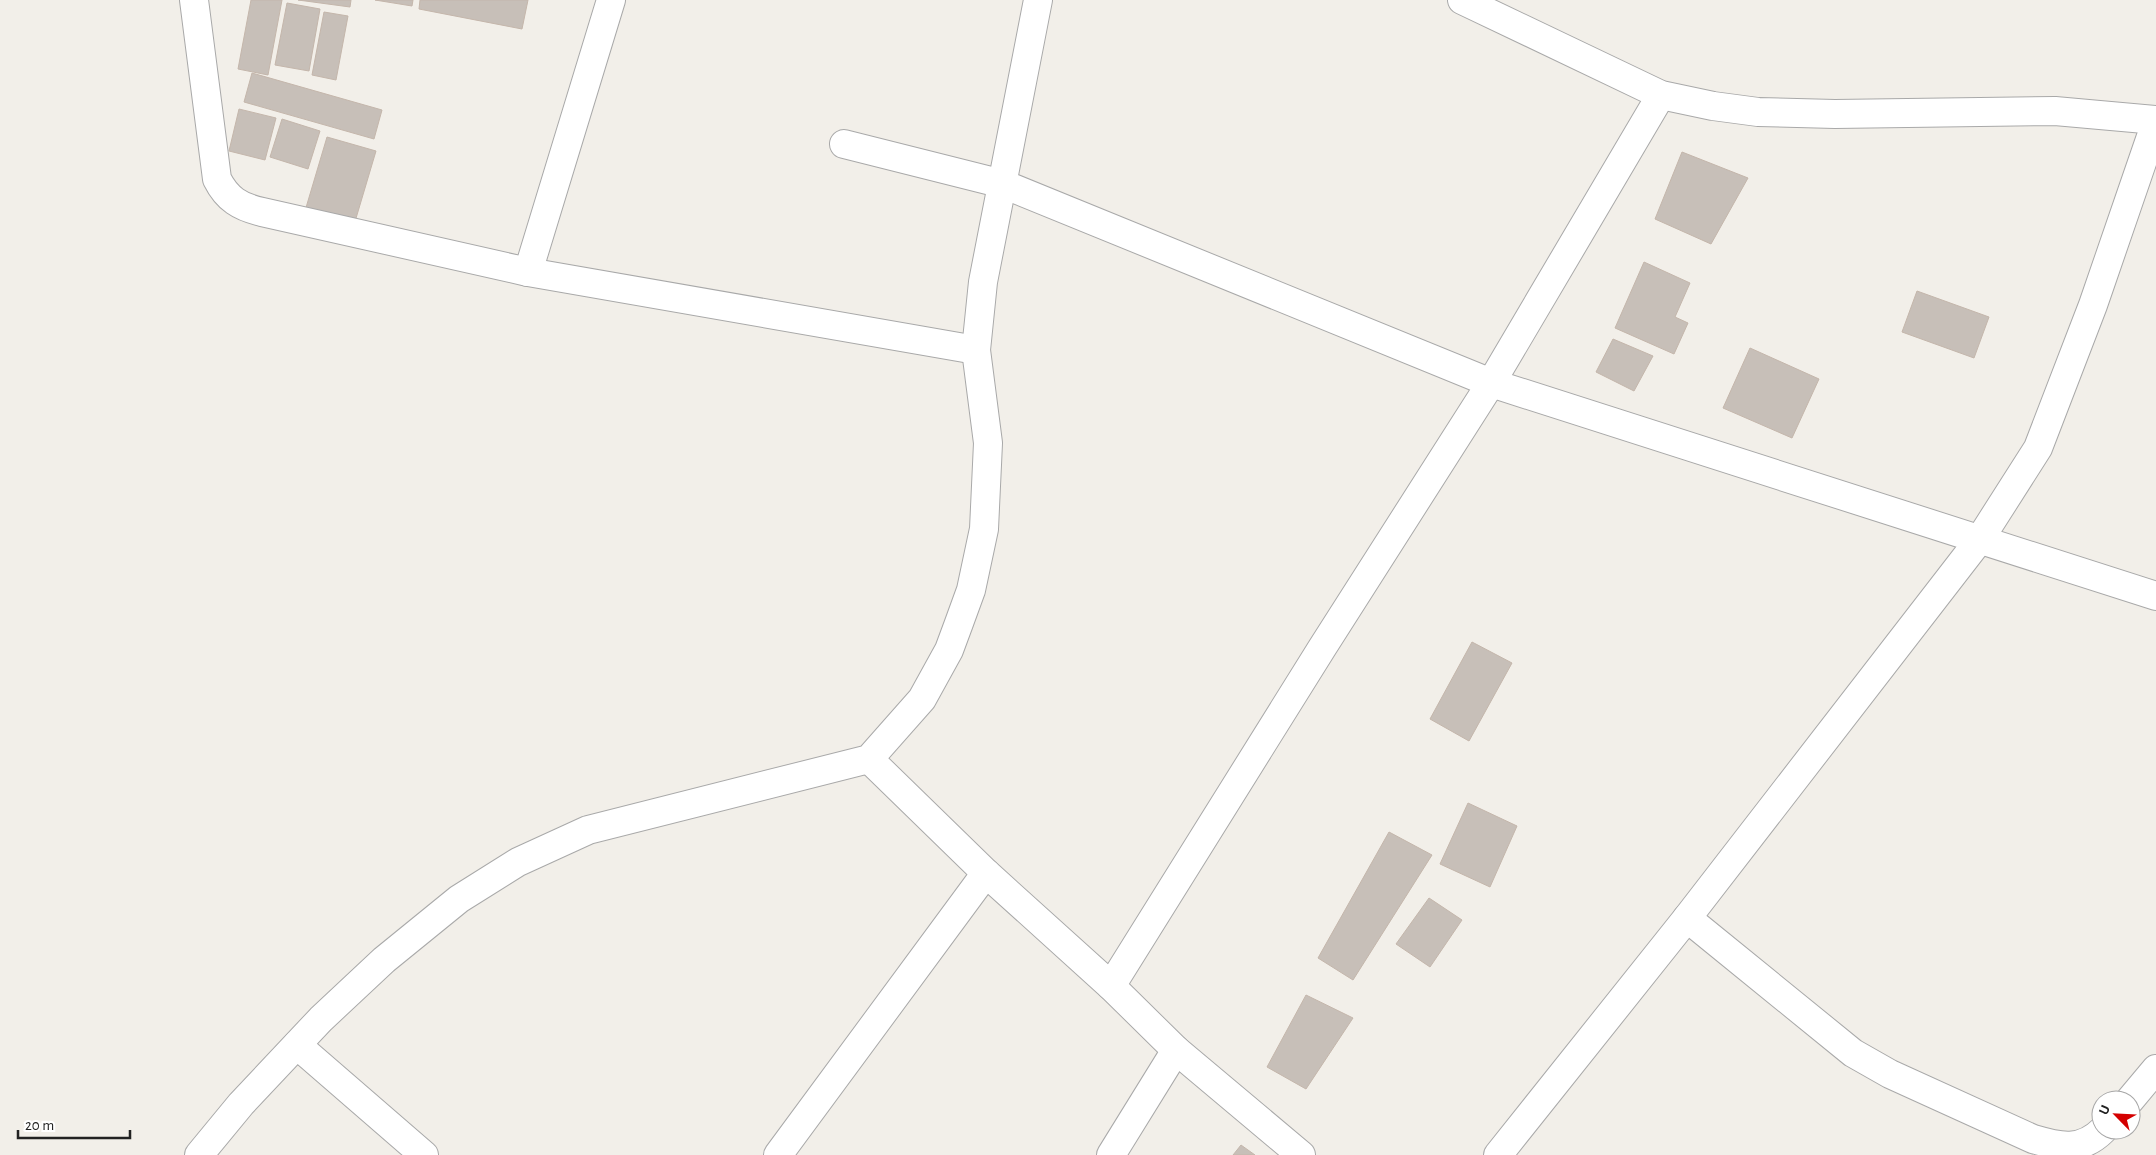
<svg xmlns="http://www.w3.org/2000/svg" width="2156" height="1155" viewBox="0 0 2156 1155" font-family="'Alegreya Sans',sans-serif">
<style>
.building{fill:#c7bfb8;stroke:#c4b6ab}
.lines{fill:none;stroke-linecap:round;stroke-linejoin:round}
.street-casing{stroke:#a9a9a9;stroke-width:30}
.street{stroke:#fff;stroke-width:28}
</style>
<rect width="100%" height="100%" fill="#f2efe9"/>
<!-- building -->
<g class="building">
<polygon points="251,0 282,0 268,75 238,69"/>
<polygon points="298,0 351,0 350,7"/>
<polygon points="375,0 413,0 412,6"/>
<polygon points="420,0 528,0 522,29 419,9"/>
<polygon points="287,3 320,9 309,71 275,65"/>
<polygon points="324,12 348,16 336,80 312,75"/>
<polygon points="252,73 382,110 374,139 244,102"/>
<polygon points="239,109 276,118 265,160 229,151"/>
<polygon points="282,119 320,131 308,169 270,157"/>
<polygon points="327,137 376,151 354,225 305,211"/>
<polygon points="1682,152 1748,178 1711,244 1655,219"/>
<polygon points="1644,262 1690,283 1675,317 1688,323 1674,354 1615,328"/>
<polygon points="1917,291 1989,317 1974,358 1902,332"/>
<polygon points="1613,339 1653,356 1634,391 1596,372"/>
<polygon points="1750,348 1819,379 1792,438 1723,408"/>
<polygon points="1472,642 1512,663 1469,741 1430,719"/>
<polygon points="1468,803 1517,826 1490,887 1440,864"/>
<polygon points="1389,832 1432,855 1353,980 1318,958"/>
<polygon points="1429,898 1462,920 1430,967 1396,944"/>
<polygon points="1306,995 1353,1018 1306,1089 1267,1067"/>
<polygon points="1241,1145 1255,1155 1233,1155"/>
</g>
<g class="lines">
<!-- street casing -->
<g class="street-casing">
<g id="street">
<path d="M194,0L217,179C227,199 240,207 262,212L528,272L976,350"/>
<polyline points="1462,0 1661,95 1713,106 1758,112 1835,114 2055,111 2156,120"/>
<polyline points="844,144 1003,184 1491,383 2156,596"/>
<polyline points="528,272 611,0"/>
<polyline points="869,759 986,873 1111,986 1176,1050 1301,1155"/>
<path d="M1687,918L1853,1053L1890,1074L2033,1139C2060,1147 2081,1152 2103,1130"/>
<polyline points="1111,986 1322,648 1491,383 1661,95"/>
<polyline points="297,1045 424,1155"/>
<polyline points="2130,1100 2156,1069"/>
<polyline points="199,1155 241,1104 321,1019 384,960 459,899 518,862 588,830 869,759 922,699 949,650 959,623 971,590 984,529 988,443 976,350 983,282 1038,0"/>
<polyline points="778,1155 986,873"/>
<polyline points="1111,1155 1176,1050"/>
<polyline points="1498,1155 1687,918 1980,539 2038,448 2093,305 2156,122"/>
</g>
</g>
<!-- street -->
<use href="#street" class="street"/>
</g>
<!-- north arrow -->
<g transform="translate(2116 1115) rotate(294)"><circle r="24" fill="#ffffff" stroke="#a7a7a7"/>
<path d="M0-4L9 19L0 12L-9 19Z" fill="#d40000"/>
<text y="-8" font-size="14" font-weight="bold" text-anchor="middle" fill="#222222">U</text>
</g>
<!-- scale -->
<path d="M18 1130v8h112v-8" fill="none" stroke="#222222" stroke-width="2.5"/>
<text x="25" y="1130" font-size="15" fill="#222222" stroke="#ffffff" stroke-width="4" paint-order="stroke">20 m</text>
</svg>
